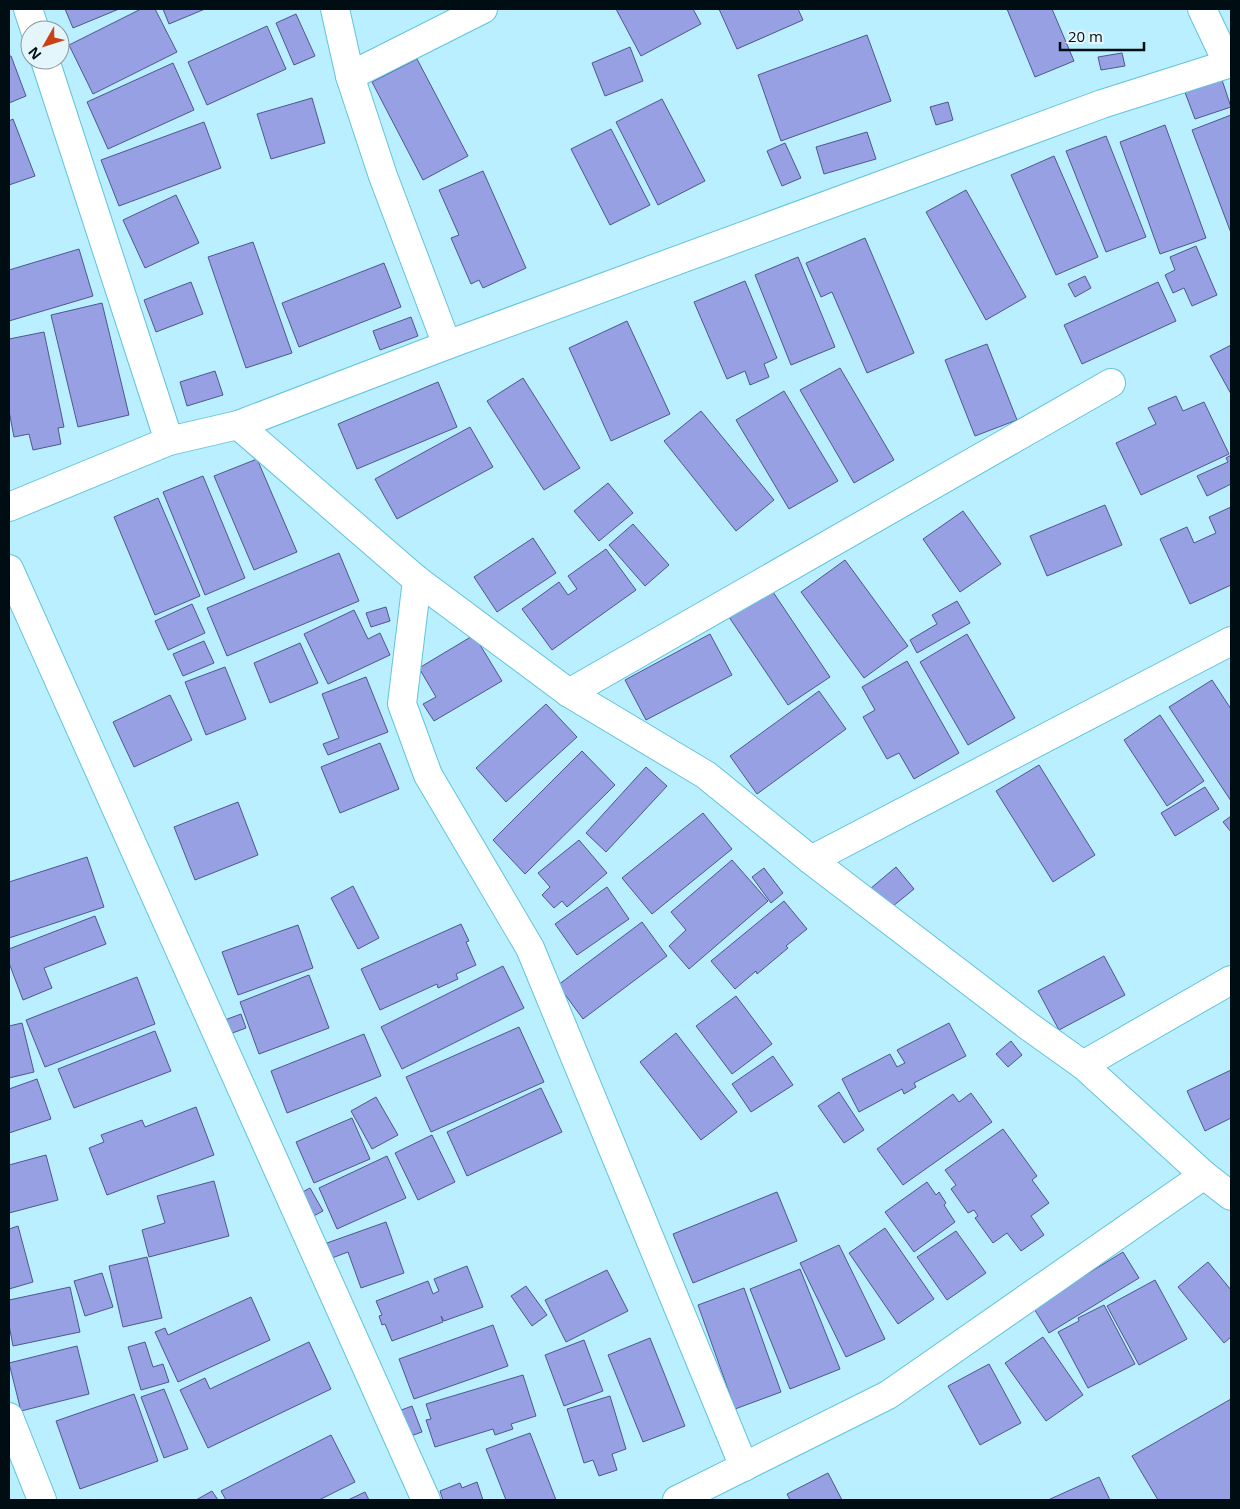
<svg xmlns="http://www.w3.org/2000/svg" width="1240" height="1509" viewBox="0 0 1240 1509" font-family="'Open Sans',sans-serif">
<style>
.building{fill:#96a0e3;stroke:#4f5692}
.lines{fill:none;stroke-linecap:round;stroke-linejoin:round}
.minor-casing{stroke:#62c3dc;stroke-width:30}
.minor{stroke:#fff;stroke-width:28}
</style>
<rect width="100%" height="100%" fill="#b9effe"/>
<!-- building -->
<g class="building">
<polygon points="65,9 119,9 73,28"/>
<polygon points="141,9 155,9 177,52 93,94 69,45"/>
<polygon points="163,9 205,9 169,24"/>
<polygon points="616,9 693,9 701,24 641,56"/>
<polygon points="719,9 798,9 803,20 737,49"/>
<polygon points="1007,9 1052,9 1074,61 1035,77"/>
<polygon points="296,14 315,56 294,65 276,23"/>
<polygon points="267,26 286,69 207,105 188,62"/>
<polygon points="867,35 891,101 781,141 758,75"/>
<polygon points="630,47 643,81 605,96 592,63"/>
<polygon points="1122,53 1125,66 1101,70 1098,57"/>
<polygon points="9,56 11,56 26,96 9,103"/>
<polygon points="417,59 468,156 423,180 372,82"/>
<polygon points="173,63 194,110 108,149 87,102"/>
<polygon points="1220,74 1231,107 1195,119 1183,87"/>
<polygon points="312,98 325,143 271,159 257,114"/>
<polygon points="662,99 705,181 658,205 616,122"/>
<polygon points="948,102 953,120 936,125 930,107"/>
<polygon points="1231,115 1231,233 1192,130"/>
<polygon points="13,119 35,176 9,185 9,121"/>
<polygon points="204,122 221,168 119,206 101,160"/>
<polygon points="1165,125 1206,238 1160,254 1120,142"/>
<polygon points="611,129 650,205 610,225 571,149"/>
<polygon points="867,132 876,159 824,174 816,147"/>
<polygon points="1106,136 1146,237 1106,252 1066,151"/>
<polygon points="785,143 801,178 782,186 767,151"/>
<polygon points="1054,156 1098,257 1056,275 1011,175"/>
<polygon points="483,171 526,268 483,288 479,280 471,284 451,238 459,235 439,190"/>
<polygon points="966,190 1026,297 986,320 926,212"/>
<polygon points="176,195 199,243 145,268 123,220"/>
<polygon points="865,238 914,353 867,373 832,292 821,297 806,263"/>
<polygon points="253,242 292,353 246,368 208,257"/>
<polygon points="1196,246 1217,295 1192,306 1184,288 1173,293 1165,275 1175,270 1170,257"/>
<polygon points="79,249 93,296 9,321 9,270"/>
<polygon points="798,257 835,347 791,365 755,275"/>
<polygon points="384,263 401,307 299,347 282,303"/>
<polygon points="1085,276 1091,288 1075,297 1068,284"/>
<polygon points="745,281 777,358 764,364 769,377 750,385 745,371 727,379 694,302"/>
<polygon points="191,282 203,314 156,332 144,300"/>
<polygon points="1158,282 1176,321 1082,364 1064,325"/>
<polygon points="102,303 129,415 78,427 51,315"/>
<polygon points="411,317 418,336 380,350 373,331"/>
<polygon points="627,321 670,414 611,441 569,348"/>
<polygon points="44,332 64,427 58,428 61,444 33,450 29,434 14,437 9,411 9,339"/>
<polygon points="987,344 1017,420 975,436 945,360"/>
<polygon points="1231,345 1231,394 1210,356"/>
<polygon points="840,368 894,460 854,483 800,390"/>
<polygon points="215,371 223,395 187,406 180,382"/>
<polygon points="523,378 580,468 544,490 487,401"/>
<polygon points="438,382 457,427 357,469 338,424"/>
<polygon points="784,391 838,481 789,509 736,420"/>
<polygon points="1176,396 1183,411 1204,402 1229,454 1141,495 1116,443 1156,424 1148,408"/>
<polygon points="701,411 774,500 736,531 664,441"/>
<polygon points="470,427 493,467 397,519 375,479"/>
<polygon points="1231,455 1231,484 1207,496 1197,476 1228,462 1226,458"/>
<polygon points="257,459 297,552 254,570 214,476"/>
<polygon points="203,476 245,578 205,595 163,492"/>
<polygon points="608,483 633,513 599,541 574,511"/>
<polygon points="158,498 200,596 155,615 114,517"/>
<polygon points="1105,505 1122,545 1047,576 1030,536"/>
<polygon points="1231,507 1231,585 1190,604 1160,539 1187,527 1194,543 1216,533 1209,517"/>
<polygon points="963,511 1001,564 960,592 923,539"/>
<polygon points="633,524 669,565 645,586 609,545"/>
<polygon points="533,538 556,573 497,612 474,577"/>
<polygon points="606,549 636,590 552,650 522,609 559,582 568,595 577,589 568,576"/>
<polygon points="339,553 359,601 227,656 207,608"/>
<polygon points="845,560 908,646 864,678 801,592"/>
<polygon points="771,589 830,677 788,705 729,617"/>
<polygon points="957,601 970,623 917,653 910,640 937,624 932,615"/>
<polygon points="192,604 205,633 168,650 155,621"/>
<polygon points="386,607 390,621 371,627 366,613"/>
<polygon points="354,610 368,639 380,633 390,655 328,684 304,634"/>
<polygon points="710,634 732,675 646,720 625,680"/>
<polygon points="967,634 1015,718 968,745 920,662"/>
<polygon points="474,635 502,681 434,721 423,704 436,697 419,668"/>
<polygon points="204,641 214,663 183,676 173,654"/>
<polygon points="300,643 318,683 270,703 254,663"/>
<polygon points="907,661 959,753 914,779 899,753 887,759 863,717 875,710 862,687"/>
<polygon points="225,667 246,719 206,735 185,682"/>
<polygon points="366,677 388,732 328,755 323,744 339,738 322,694"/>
<polygon points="1212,680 1231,709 1231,801 1169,707"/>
<polygon points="819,691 846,729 757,794 730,756"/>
<polygon points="170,695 192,740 134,767 113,722"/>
<polygon points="546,704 577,737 506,802 476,768"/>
<polygon points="1160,715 1204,781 1167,806 1124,740"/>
<polygon points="380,743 399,789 340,813 321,767"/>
<polygon points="582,751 615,785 525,874 493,840"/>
<polygon points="1039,765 1095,855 1053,882 996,791"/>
<polygon points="646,767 667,786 606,852 586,833"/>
<polygon points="1205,787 1219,809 1175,836 1161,813"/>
<polygon points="238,802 258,855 195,880 174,827"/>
<polygon points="703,813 732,849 652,914 622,878"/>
<polygon points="1231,816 1231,832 1223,822"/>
<polygon points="579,840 607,873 567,907 562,901 554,908 542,895 550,887 538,873"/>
<polygon points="87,857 104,907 9,938 9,882"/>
<polygon points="732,860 768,901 689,969 669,946 686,930 671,912"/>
<polygon points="896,867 914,889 887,911 870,889"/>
<polygon points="764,868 783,893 771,903 752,877"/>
<polygon points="353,886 379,938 358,949 331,898"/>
<polygon points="607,887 629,919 577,955 555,924"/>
<polygon points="784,901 807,929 786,946 788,948 757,974 756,971 735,989 711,961"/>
<polygon points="95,916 106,944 44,968 52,988 23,1000 9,963 9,949"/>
<polygon points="642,922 667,956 583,1019 558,985"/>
<polygon points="461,924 469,941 466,942 476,965 456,974 458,979 438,988 437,984 380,1010 361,969"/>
<polygon points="298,925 313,968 238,995 222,952"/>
<polygon points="1104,956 1125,995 1059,1030 1038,991"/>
<polygon points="503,966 524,1008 402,1069 381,1027"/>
<polygon points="309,975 329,1028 259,1054 240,1002"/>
<polygon points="137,977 155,1024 45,1067 26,1020"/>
<polygon points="736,996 772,1044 732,1074 696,1026"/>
<polygon points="241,1014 246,1028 227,1035 222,1021"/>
<polygon points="22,1023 34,1072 9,1078 9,1026"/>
<polygon points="949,1023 966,1056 914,1083 916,1087 904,1094 902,1089 859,1112 842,1079 890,1054 897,1067 905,1063 897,1050"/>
<polygon points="519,1027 544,1082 431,1132 406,1077"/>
<polygon points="155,1031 171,1071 74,1108 58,1069"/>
<polygon points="676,1033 737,1112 701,1140 640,1062"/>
<polygon points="364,1034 381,1076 287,1113 271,1071"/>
<polygon points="1011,1041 1022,1055 1008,1067 996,1054"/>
<polygon points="773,1056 793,1085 751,1112 732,1084"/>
<polygon points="1231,1070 1231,1118 1205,1131 1187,1091"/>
<polygon points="37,1079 51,1119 9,1133 9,1089"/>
<polygon points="541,1088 562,1132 467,1176 447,1132"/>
<polygon points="839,1092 864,1130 844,1143 818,1106"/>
<polygon points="971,1093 992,1122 903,1185 877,1149 953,1094 959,1102"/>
<polygon points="376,1097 398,1135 372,1149 351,1111"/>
<polygon points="196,1107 214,1155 107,1195 89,1148 104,1142 101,1135 142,1120 145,1127"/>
<polygon points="352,1118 370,1159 314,1183 296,1142"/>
<polygon points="1003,1129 1037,1176 1032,1180 1049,1203 1031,1216 1044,1235 1021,1251 1007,1233 993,1243 975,1218 978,1216 974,1210 968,1213 951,1189 956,1185 945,1170"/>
<polygon points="432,1135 455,1182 418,1200 395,1153"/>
<polygon points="46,1155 58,1200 9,1213 9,1165"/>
<polygon points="387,1156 406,1198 337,1229 319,1188"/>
<polygon points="214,1181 229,1236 149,1257 142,1230 165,1223 157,1196"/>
<polygon points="927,1182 936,1195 939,1192 946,1203 944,1205 955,1222 914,1252 885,1212"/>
<polygon points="310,1188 323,1211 306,1220 293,1197"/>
<polygon points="777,1192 797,1241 693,1283 673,1234"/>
<polygon points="386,1222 404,1273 361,1288 348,1252 332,1258 327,1243"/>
<polygon points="18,1226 33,1282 9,1289 9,1229"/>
<polygon points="885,1228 934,1299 898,1324 849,1253"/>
<polygon points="956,1231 986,1273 947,1300 917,1257"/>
<polygon points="839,1245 885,1339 846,1357 800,1263"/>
<polygon points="1123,1252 1139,1278 1049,1333 1033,1307"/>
<polygon points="147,1257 162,1318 123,1327 109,1266"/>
<polygon points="1208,1262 1231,1290 1231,1337 1224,1343 1178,1287"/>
<polygon points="467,1266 483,1307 444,1321 441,1316 443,1322 392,1341 385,1324 382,1325 379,1316 382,1315 376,1301 428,1281 433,1294 439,1291 434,1279"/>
<polygon points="800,1269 840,1369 790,1389 750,1289"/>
<polygon points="607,1270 628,1311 566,1342 545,1300"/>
<polygon points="102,1273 113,1307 85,1316 74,1281"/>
<polygon points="1155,1280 1187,1339 1139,1365 1107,1306"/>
<polygon points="526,1286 547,1315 532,1326 511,1296"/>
<polygon points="70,1287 80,1332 13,1346 9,1325 9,1300"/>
<polygon points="744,1288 781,1392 735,1409 698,1305"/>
<polygon points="251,1297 270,1340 178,1382 155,1332 165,1328 168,1335"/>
<polygon points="1104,1305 1135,1364 1088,1388 1058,1332 1079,1321 1078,1318"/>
<polygon points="493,1325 508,1366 414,1399 399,1359"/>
<polygon points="1043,1337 1083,1395 1046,1421 1005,1363"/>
<polygon points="650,1338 685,1426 643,1442 608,1355"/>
<polygon points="584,1340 603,1391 564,1406 545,1355"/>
<polygon points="145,1342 153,1367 163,1364 169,1382 141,1390 128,1347"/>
<polygon points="309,1342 331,1389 208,1448 180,1390 205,1378 210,1389"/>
<polygon points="77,1346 89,1394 21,1411 9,1363"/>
<polygon points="989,1364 1021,1423 980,1445 948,1386"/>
<polygon points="523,1375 536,1416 511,1424 513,1429 495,1435 493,1429 435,1447 426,1420 431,1419 426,1404"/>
<polygon points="164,1389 188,1449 164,1458 141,1397"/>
<polygon points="134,1394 158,1461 80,1489 56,1421"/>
<polygon points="610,1396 626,1449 612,1454 617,1470 599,1476 593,1460 584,1463 567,1409"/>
<polygon points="1231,1399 1231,1500 1158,1500 1132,1456"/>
<polygon points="412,1406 422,1432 405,1438 396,1412"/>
<polygon points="530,1433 556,1500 506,1500 486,1449"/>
<polygon points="331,1435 355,1482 319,1500 226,1500 221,1491"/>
<polygon points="828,1473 842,1500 790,1500 787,1494"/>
<polygon points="1099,1477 1110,1500 1048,1500"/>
<polygon points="477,1482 483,1500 443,1500 440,1491 460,1483 462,1488"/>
<polygon points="212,1491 218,1500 196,1500"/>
<polygon points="365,1492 369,1500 348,1500"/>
</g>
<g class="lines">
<!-- minor casing -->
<g class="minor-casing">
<g id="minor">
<polyline points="28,9 35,30"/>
<polyline points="335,9 350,76 383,176 447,345"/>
<polyline points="1202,9 1228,64"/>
<polyline points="45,60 169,441"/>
<polyline points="350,76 483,9"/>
<polyline points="238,425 417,580 569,693 706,775 811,860 1027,1025 1083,1065 1204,1175 1231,1196"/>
<polyline points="9,507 169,441 238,425 447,345 1102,104 1231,63"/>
<polyline points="9,569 426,1500"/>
<polyline points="417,580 402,704 428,775 530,948 744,1467"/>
<polyline points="569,693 1111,383"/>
<polyline points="811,860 1231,641"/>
<polyline points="1083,1065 1231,980"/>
<polyline points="9,1417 42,1500"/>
<polyline points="677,1500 888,1395 1204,1175"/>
</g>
</g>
<!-- minor -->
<use href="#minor" class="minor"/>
</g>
<!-- border -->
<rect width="1240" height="1509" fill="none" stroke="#000e13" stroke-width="20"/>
<!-- north arrow -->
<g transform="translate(45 45) rotate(231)"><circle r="24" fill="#e4f5fb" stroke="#89999e"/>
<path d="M0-4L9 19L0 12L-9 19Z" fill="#ca4213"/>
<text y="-8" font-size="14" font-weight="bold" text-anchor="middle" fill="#000e13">N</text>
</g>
<!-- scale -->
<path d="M1060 42v8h84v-8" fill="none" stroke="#000e13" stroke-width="2.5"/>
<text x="1068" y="42" font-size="15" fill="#000e13" stroke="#e4f5fb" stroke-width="4" paint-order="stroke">20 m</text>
</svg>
